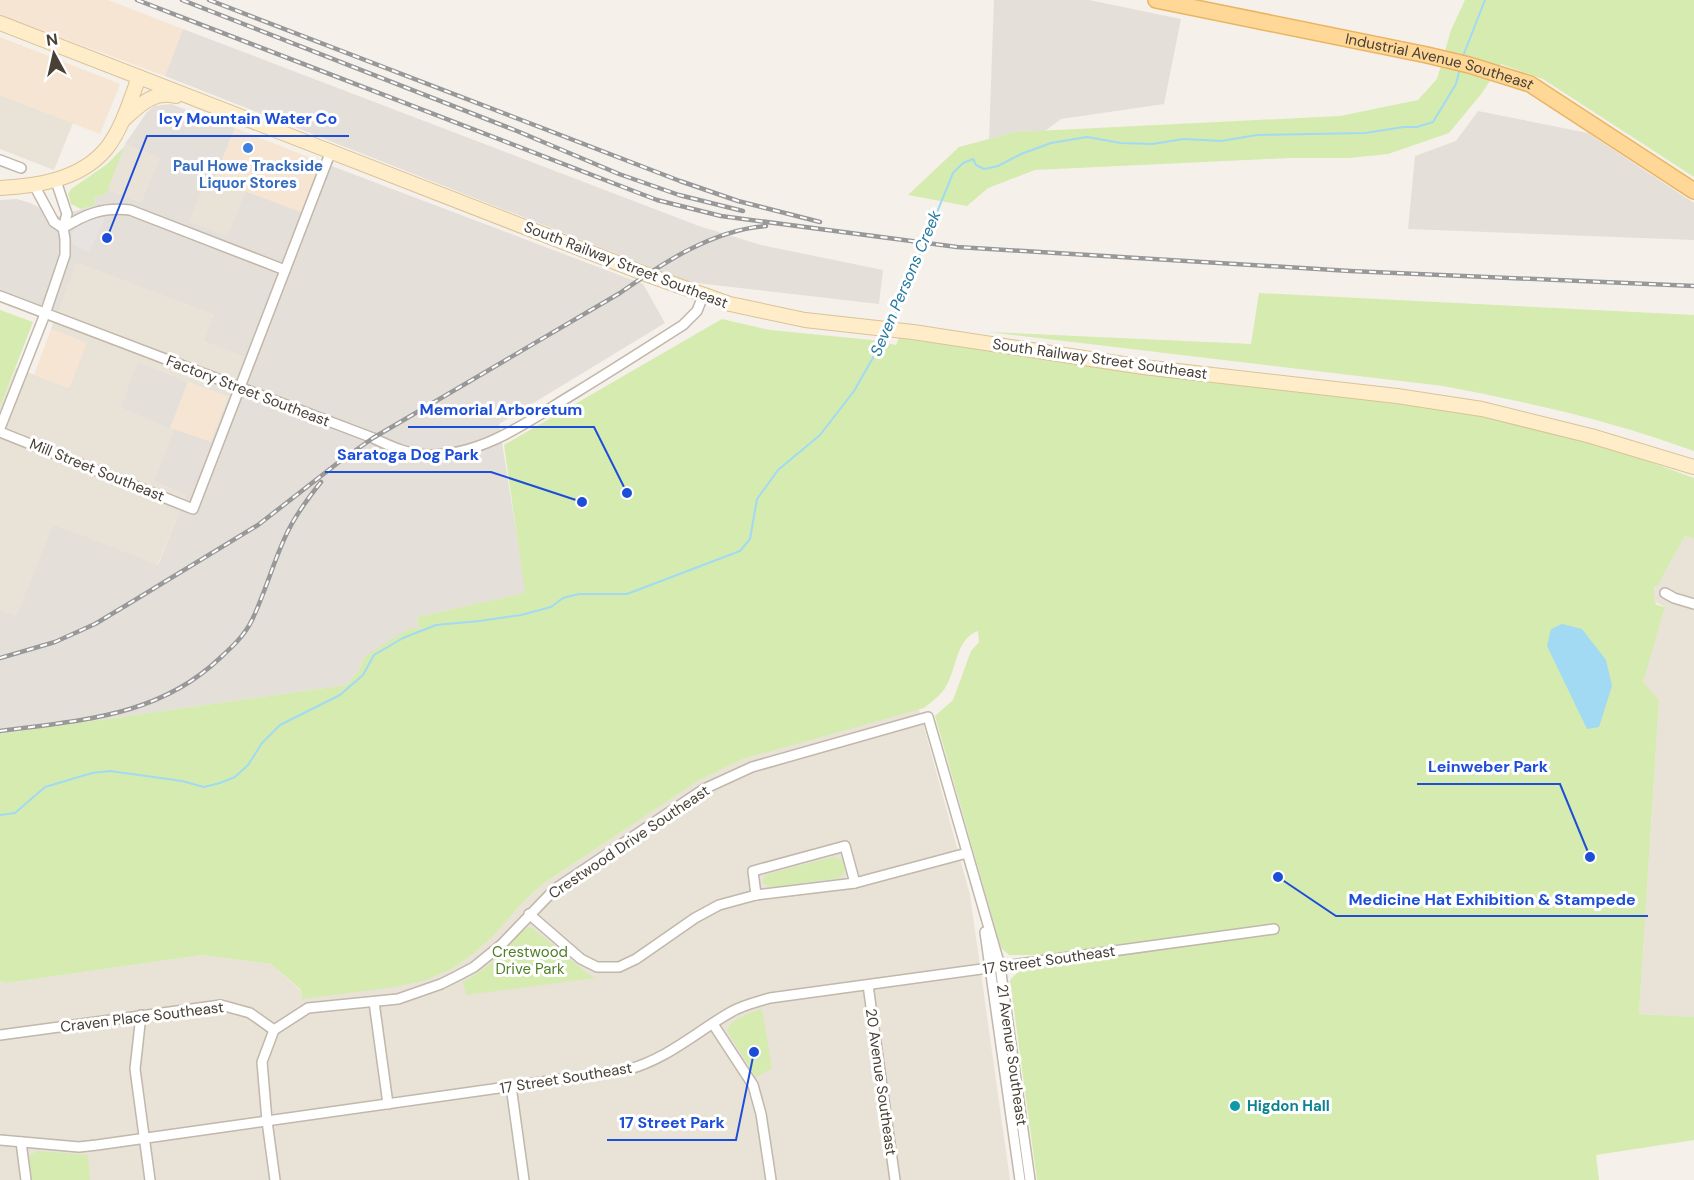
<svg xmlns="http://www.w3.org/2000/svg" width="1694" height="1180" viewBox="0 0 1694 1180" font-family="'DM Sans',sans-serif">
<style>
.residential{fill:#e9e2d6}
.commercial{fill:#f7e5d3}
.industrial{fill:#e5dfda}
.green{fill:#d5ebb0}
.parking{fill:#e6e3e0}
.water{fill:#a2daf4}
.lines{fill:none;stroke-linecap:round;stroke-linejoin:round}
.stream{stroke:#a2daf4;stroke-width:2}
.street-casing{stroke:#c1b7aa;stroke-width:12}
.secondary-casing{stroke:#dac398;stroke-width:16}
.primary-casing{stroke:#eab562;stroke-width:18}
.street{stroke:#fff;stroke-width:9}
.secondary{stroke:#ffedc9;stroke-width:14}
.primary{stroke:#ffd898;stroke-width:15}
.rail-casing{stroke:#989898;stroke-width:4.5}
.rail{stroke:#fff;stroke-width:2;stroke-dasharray:7;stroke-linecap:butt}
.shop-dot{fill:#3f7fe0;stroke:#fff;stroke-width:2}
.culture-dot{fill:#0f9aa8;stroke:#fff;stroke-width:2}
.labels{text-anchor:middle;stroke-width:6;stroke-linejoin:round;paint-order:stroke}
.street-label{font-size:15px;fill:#494036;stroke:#fff}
.shop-label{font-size:15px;font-weight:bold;fill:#366cbe;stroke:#fff}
.park-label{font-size:15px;fill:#4f7f26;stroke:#fff}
.culture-label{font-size:15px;font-weight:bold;fill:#0d838f;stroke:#fff;text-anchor:start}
.water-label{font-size:16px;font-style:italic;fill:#2579a2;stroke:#fff}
.leader{fill:none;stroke:#1d4ed8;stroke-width:2}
.callout-dot{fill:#1d4ed8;stroke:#fff;stroke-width:2}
.callout-label{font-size:16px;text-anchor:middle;font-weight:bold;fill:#1d4ed8;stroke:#fff;stroke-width:6;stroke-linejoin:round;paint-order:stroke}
</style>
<rect width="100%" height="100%" fill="#f5f0e9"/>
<!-- residential -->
<g class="residential">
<polygon points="0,95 73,123 54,170 0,149"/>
<polygon points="125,144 159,158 141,202 107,189"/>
<polygon points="208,177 245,191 227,236 190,221"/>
<polygon points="77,263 214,315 244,356 228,397 138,363 120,408 174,429 153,481 186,495 157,566 53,524 16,615 0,609 0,407 16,368 69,388 86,343 51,329"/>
<polygon points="1685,536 1694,539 1694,1017 1639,1014 1659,700 1642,682 1665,607 1654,601 1653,592 1657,584 1661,582 1661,579"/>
<polygon points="919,709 970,895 1010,1180 0,1180 0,981 6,983 202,955 271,964 301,991 302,998 453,968 473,954 492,937 526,899 544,883 698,781 743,759"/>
</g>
<!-- commercial -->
<g class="commercial">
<polygon points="0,0 108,0 183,29 165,76 0,15"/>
<polygon points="0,37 120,84 100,134 0,95"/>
<polygon points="235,128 321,162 301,213 214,179"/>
<polygon points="51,329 87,343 69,388 34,375"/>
<polygon points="188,382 228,397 211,443 170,428"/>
</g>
<!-- industrial -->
<g class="industrial">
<polygon points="994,0 1089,0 1181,19 1164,104 1061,119 1045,131 1015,132 989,139"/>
<polygon points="183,29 699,226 761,245 883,270 879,304 688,282 165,76"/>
<polygon points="171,104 235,128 214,179 208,177 190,221 227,236 245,191 301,212 321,162 643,284 665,323 499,424 526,593 417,617 419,629 364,657 359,670 346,685 0,734 0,609 16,615 53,524 158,565 186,495 153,481 174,429 211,442 244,356 204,341 214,315 77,263 58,312 10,294 0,295 0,200 17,199 30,203 40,208 48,219 96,205 94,197 106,194 107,189 141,202 159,158 125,144 147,112 154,106"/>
<polygon points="1478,111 1588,133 1694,203 1694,240 1408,229 1415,156 1456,141"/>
<polygon points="138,362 188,382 170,428 120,408"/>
</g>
<!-- green -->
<g class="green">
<polygon points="1465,0 1694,0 1694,177 1543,79 1501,64 1482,93 1449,133 1388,154 1349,158 1289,158 1035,170 988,188 967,206 908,195 959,147 1015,132 1340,116 1418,100 1437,79 1451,30"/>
<polygon points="124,147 106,194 94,197 96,205 81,209 71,204 68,194 71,189 106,165"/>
<path d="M1259,293L1694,315V451C1613,421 1528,402 1443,386L988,332L1251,344Z"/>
<polygon points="0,310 33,322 0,407"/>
<path d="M722,319L770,330L872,340L896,345L899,338L1145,373L1395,402L1481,415L1614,449L1694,478V539L1685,536L1661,579V582L1654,588V601L1657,605L1665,607L1643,682L1659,700L1639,1014L1694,1017V1140L1596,1155L1599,1180H1037L1010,980L1019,971L1035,966L1034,955H1009L1001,948L935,716L953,700L971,651L979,642L978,631C955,639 957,670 945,688C940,696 931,702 924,708L743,759L698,781L544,883L526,899L492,937L473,954L453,968L426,980L395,987L302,999L301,990L271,964L202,955L6,983L0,981V734L346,685L359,670L364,657L410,628L419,629L417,617L525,593L504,445Z"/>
<path d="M833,857L842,860C847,867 845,874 839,878L770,887L763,883L764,877L768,874Z"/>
<path d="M531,927L588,974L596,978L466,995L463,982C471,977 480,972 488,966C498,957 520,929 531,927Z"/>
<path d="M762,1009L772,1068L756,1077L727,1031C731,1018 750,1013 762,1009Z"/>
<polygon points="38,1151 88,1155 90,1180 32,1180 29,1156"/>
</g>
<!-- parking -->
<polygon class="parking" points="95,212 105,219 89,252 74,245 70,238 80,221"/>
<!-- water -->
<polygon class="water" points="1562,624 1582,629 1606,660 1612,686 1599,727 1587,729 1547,646 1551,629"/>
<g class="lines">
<!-- stream -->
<g class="stream">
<polyline points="1463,56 1485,0"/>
<polyline points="891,325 953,173 963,163 973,159 976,165 984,169 998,166 1021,154 1051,143 1087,137 1121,143 1152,144 1184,139 1221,141 1257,135 1365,133 1404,127 1417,127 1433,122 1456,84 1460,68"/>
<polyline points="0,815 15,813 45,787 92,773 110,771 182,781 204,787 220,783 235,777 248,765 262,743 280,725 340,695 363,675 374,655 403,638 436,625 479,621 521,615 551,607 563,598 579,594 627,594 740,551 750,539 757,499 778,470 820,435 854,391 886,335"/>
</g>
<!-- street casing -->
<g class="street-casing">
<g id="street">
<polyline points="0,160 21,168"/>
<polyline points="34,185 54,222 63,228"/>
<path d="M63,228C86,214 102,207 130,210L285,270"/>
<path d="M0,296L373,438C392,447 409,455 430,455C484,455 530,420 575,393C611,371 647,348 683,325L697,311L703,296"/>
<polyline points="0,428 45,314 65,255 65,239 63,228 67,214 56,181"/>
<polyline points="0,432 193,509 331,151"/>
<polyline points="1665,593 1674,598 1694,604"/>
<polyline points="756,895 753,871 845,846 855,883"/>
<polyline points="529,914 581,959 597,967 619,967 636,959 695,918 719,905 756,895 855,883 967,853"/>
<polyline points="985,932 1020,1180"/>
<polyline points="868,985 895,1180"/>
<polyline points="374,1002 388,1104"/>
<polyline points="141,1015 135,1069 150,1180"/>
<polyline points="713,1024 753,1085 761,1114 771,1180"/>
<polyline points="0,1035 221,1005 250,1013 274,1030"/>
<polyline points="511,1086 524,1180"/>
<path d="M0,1140L79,1147L97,1145L626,1070C666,1060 696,1032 731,1012C743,1005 757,1002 770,998L1274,929"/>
<polyline points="21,1142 26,1180"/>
<polyline points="275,1180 267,1121 262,1062 274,1030 308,1008 398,999 441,984 457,976 474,967 501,945 555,889 704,789 752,767 928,717 1000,966 1030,1180"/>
</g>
</g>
<!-- secondary casing -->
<g class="secondary-casing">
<g id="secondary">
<polyline points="0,23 648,275 730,304 805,320 913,332 1143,367 1397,396 1482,409 1591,436 1694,467"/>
<path d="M123,120C139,106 153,90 176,96"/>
<path d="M0,188C37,186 80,180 106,149C122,129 130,101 139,77"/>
</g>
</g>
<!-- primary casing -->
<g class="primary-casing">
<g id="primary">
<path id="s1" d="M1156,0L1427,55L1469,65L1530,84L1694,191"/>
</g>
</g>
<!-- street -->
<use href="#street" class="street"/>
<!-- secondary -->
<use href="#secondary" class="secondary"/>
<!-- primary -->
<use href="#primary" class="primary"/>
<!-- rail casing -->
<g class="rail-casing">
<g id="rail">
<polyline points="137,0 657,200 721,216 957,247 1350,271 1694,286"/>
<polyline points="182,0 517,131 619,174 679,195 743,211"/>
<polyline points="209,0 680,181 738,201 820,222"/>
<path d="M0,658L55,642L95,624L130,603L258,525L339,462L373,438L620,293C663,263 712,230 766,226"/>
<path d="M0,731C81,720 158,717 220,658C232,647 245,635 252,620C266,591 274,559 288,531C297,513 309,497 321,482"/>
</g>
</g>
<!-- rail -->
<use href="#rail" class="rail"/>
</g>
<!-- markers -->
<circle class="shop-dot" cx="248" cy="148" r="6"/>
<circle class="culture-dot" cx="1235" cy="1106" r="6"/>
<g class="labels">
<!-- street labels -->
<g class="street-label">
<text dy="5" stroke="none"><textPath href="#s1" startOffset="290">Industrial Avenue Southeast</textPath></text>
<text transform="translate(626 265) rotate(21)" y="5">South Railway Street Southeast</text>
<text transform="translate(1100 359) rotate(8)" y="5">South Railway Street Southeast</text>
<text transform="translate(248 391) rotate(21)" y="5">Factory Street Southeast</text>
<text transform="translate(97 470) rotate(22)" y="5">Mill Street Southeast</text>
<text transform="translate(629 842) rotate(-34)" y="5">Crestwood Drive Southeast</text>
<text transform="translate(1049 960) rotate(-8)" y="5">17 Street Southeast</text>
<text transform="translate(142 1017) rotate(-7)" y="5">Craven Place Southeast</text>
<text transform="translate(1012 1055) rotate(82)" y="5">21 Avenue Southeast</text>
<text transform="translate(566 1078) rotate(-9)" y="5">17 Street Southeast</text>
<text transform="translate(881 1082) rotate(82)" y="5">20 Avenue Southeast</text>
</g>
<!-- shop labels -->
<g class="shop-label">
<text x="248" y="171">Paul Howe Trackside<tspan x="248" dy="17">Liquor Stores</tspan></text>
</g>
<!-- park labels -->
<g class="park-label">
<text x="530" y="957">Crestwood<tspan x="530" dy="17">Drive Park</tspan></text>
</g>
<!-- culture labels -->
<g class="culture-label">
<text x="1247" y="1111">Higdon Hall</text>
</g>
<!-- water labels -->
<g class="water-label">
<text transform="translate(905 283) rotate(-67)" y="6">Seven Persons Creek</text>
</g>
</g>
<!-- callouts -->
<path class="leader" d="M107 238L147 136H349M627 493L594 427H408M582 502L491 472H325M1590 857L1560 784H1417M1278 877L1336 916H1648M754 1052L736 1140H607"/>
<g class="callout-dot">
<circle cx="107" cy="238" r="6"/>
<circle cx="627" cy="493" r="6"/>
<circle cx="582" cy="502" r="6"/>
<circle cx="1590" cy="857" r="6"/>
<circle cx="1278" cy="877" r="6"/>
<circle cx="754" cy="1052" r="6"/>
</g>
<g class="callout-label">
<text x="248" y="124">Icy Mountain Water Co</text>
<text x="501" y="415">Memorial Arboretum</text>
<text x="408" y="460">Saratoga Dog Park</text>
<text x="1488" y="772">Leinweber Park</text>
<text x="1492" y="905">Medicine Hat Exhibition &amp; Stampede</text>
<text x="672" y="1128">17 Street Park</text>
</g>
<!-- north arrow -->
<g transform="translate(54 54) rotate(352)" stroke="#ffffff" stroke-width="4.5" paint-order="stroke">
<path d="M0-4.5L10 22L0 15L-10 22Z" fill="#494036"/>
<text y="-9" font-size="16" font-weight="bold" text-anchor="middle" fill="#494036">N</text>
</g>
</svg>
